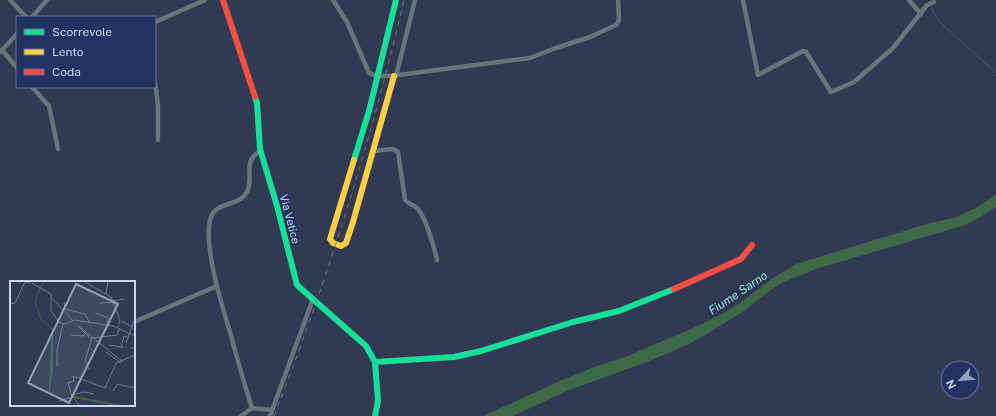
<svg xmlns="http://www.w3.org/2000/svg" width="996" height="416" viewBox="0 0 996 416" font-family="'Public Sans',sans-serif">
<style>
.water{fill:#3e6847}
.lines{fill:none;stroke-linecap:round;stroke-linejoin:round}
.stream{stroke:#3e6847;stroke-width:1}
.street{stroke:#6a757b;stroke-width:4.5}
.fast{stroke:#16e098;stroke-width:6}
.slow{stroke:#ffcf43;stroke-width:6}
.jam{stroke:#f24e42;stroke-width:6}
.rail{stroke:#6f7885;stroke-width:1;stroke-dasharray:5 5;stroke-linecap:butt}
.labels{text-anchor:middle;stroke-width:3.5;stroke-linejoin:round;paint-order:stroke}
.street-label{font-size:11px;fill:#cad7f5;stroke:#223262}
.water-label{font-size:12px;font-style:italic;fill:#a3ebad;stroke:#223262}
.inset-river{fill:none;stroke:#3e6847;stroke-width:2}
.inset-road{fill:none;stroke:#6e7894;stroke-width:1}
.view{fill:#94a0bc;fill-opacity:0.15;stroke:#94a0bc;stroke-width:2}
.inset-edge{fill:none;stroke:#cad7f5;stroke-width:2}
</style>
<rect width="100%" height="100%" fill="#313953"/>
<!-- water -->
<polygon class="water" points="996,194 996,207 974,221 962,226 816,269 784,282 772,289 744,311 712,331 689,344 652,360 567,391 513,416 483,416 560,381 597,366 625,357 691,329 722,314 740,303 773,278 796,264 930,223 954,218 978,207"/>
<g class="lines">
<!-- stream -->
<polyline class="stream" points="931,6 936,17 942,24 996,73"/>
<!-- street -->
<g class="street">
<polyline points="10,0 26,17"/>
<polyline points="333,0 347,22 369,73 378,76 391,76 530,58 556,48 590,37 616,25 619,20 618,0"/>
<polyline points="743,0 758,75 803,51 806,52 831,92 854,82 893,48 927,5 934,2"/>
<polyline points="909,0 921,14"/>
<polyline points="32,17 47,0"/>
<polyline points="155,22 205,0"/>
<polyline points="2,50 17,68"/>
<polyline points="0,52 17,34"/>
<polyline points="396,76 415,0"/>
<polyline points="155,82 158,105 158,140"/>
<polyline points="32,87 49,106 58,149"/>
<path d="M373,151L393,149L398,152L405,200C409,204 414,205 418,209C426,218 434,247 437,260"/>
<polyline points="134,322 217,286"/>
<polyline points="252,408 272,410"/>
<path d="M241,416L252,408C244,383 237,358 230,332C222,306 202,242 211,217C216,202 240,206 247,192C255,176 241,163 260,151"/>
<polyline points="270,416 313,299"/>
</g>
<!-- fast -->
<g class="fast">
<polyline points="255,97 257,103 260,149 277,206 297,285 366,346 375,362 378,401 375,416"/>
<polyline points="354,160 369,111 396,0"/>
<polyline points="375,362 454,357 481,351 573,322 619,311 674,289"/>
</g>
<!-- slow -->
<polyline class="slow" points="354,160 330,239 333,243 341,246 346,243 353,222 394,76"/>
<!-- jam -->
<g class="jam">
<polyline points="223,0 255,97"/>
<polyline points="674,289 741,259 752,245"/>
</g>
<!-- rail -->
<path class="rail" d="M274,416C327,281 371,142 404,0"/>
</g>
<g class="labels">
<!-- street labels -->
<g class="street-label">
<text transform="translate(290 219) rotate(75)" y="4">Via Vetice</text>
</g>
<!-- water labels -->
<g class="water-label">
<text transform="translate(738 293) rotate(-34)" y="4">Fiume Sarno</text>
</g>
</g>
<!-- overview -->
<g transform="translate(10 281)">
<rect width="125" height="125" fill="#313953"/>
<path d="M35,0L27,15L26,23L32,39L43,48V89L40,109L42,125L39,109L42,48L30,38L25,22L26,16L29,8Z" fill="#3e6847"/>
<path class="inset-river" d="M64,116L112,125"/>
<path class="inset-road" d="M73,0L101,16L110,39L108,46M22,2L41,13V30L49,41L55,43L65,39L103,45L125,55M96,13L98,0M41,16L63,40M102,20L114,18M54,21L55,28L75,33L80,42M90,22L103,21M0,23L5,22L15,1L21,2M86,32L98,37V45M111,40L123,46M61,54L73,55L75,53M81,58L67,44L113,81M116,62L125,37V23M99,64L111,66M114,66H111L114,55L119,57M120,67H125V57M96,71L111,82M47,86V69L53,43M79,88L75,80L82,57L107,54L110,47M103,110L108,103L118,106H125M62,114L75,111L84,113M62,116L58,102L64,100L63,95L95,107L106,82L125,74M49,120L63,116L70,125"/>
<path class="view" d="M66,3L108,23L59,122L18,102Z"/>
<rect width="125" height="125" class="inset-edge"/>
</g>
<!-- legend -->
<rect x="16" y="16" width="140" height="72" fill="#223262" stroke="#65749d"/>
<rect x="24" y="29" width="20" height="6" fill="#16e098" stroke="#65749d"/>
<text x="52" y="36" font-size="12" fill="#cad7f5">Scorrevole</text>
<rect x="24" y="49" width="20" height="6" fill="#ffcf43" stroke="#65749d"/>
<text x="52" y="56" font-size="12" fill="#cad7f5">Lento</text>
<rect x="24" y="69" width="20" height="6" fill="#f24e42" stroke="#65749d"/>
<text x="52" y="76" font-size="12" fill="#cad7f5">Coda</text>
<!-- north arrow -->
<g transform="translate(960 380) rotate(244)"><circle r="19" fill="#223262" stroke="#65749d"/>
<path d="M0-3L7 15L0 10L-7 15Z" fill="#94a0bc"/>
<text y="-6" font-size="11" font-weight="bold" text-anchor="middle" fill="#cad7f5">N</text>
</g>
</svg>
